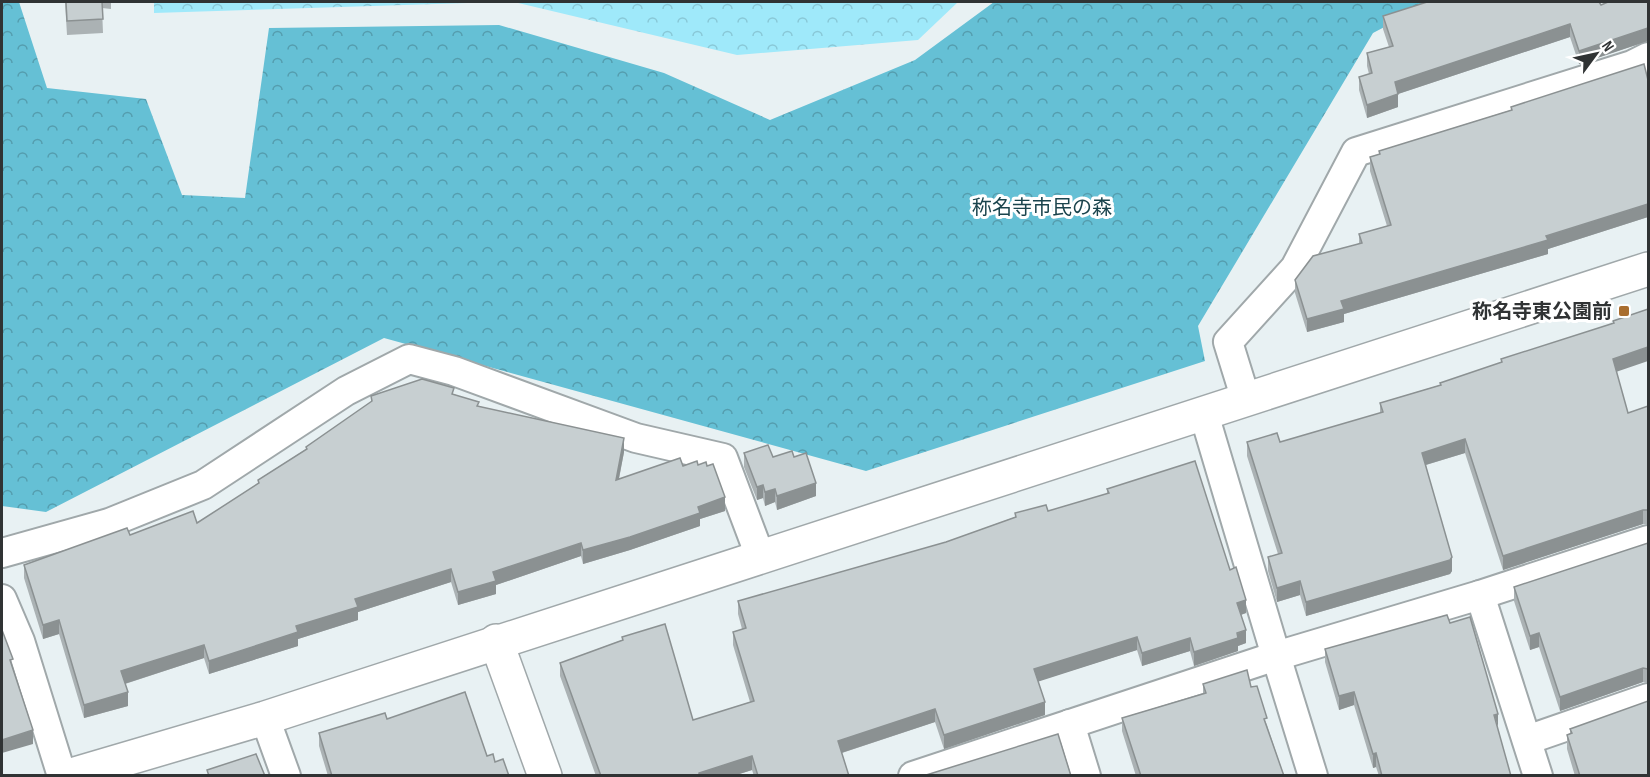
<svg xmlns="http://www.w3.org/2000/svg" width="1650" height="777" viewBox="0 0 1650 777" font-family="'Sofia Sans Condensed','Noto Sans JP',sans-serif">
<style>
.forest{fill:url(#forest-crowns)}
.park{fill:url(#park-crowns)}
.lines{fill:none;stroke-linecap:round;stroke-linejoin:round}
.minor-casing{stroke:#a0a8aa;stroke-width:32}
.tertiary-casing{stroke:#a0a8aa;stroke-width:36}
.minor{stroke:#fff;stroke-width:28}
.tertiary{stroke:#fff;stroke-width:33}
.wall{fill:#abb2b4}
.shaded-wall{fill:#8b9192}
.building{fill:#c7cfd1;stroke:#8b9192;stroke-width:1.5}
.poi-dot{fill:#a96e2f;stroke:#fff;stroke-width:2}
.labels{text-anchor:middle;stroke-width:6;stroke-linejoin:round;paint-order:stroke}
.park-label{font-size:20px;fill:#1a444d;stroke:#fff}
.poi-label{font-size:20px;font-weight:bold;fill:#303334;stroke:#fff;text-anchor:end}
</style>
<defs>
<pattern id="forest-crowns" width="20" height="18" patternUnits="userSpaceOnUse" patternTransform="scale(1.5)"><rect width="20" height="18" fill="#65c0d5"/><path d="M2 6a3 3 0 1 1 6 0M12 15a3 3 0 1 1 6 0" fill="none" stroke="#549dae"/></pattern>
<pattern id="park-crowns" width="20" height="18" patternUnits="userSpaceOnUse" patternTransform="scale(1.5)"><rect width="20" height="18" fill="#9fe9fa"/><path d="M2 6a3 3 0 1 1 6 0M12 15a3 3 0 1 1 6 0" fill="none" stroke="#89c8d7"/></pattern>
</defs>
<rect width="100%" height="100%" fill="#e8f1f3"/>
<!-- forest -->
<polygon class="forest" points="2,2 19,2 47,88 146,99 182,195 245,198 269,28 499,25 664,73 770,120 915,60 994,2 1432,2 1373,33 1198,326 1205,361 866,471 384,338 46,512 2,506"/>
<!-- park -->
<g class="park">
<polygon points="154,2 499,2 154,13"/>
<polygon points="514,2 958,2 918,40 737,55"/>
</g>
<g class="lines">
<!-- minor casing -->
<g class="minor-casing">
<g id="minor">
<polyline points="1246,400 1228,342 1295,268 1356,152 1632,65 1648,57"/>
<polyline points="1204,414 1276,656 1480,595 1648,540"/>
<polyline points="2,553 109,523 203,485 346,391 409,359 454,371 636,438 723,458 760,556"/>
<polyline points="1480,595 1538,776"/>
<polyline points="2,599 20,641 62,776"/>
<polyline points="265,718 286,776"/>
<polyline points="1070,724 1086,776"/>
<polyline points="1527,740 1648,698"/>
<polyline points="913,776 1276,656 1313,776"/>
</g>
</g>
<!-- tertiary casing -->
<g class="tertiary-casing">
<g id="tertiary">
<polyline points="496,641 545,776"/>
<polyline points="68,776 265,718 1648,269"/>
</g>
</g>
<!-- minor -->
<use href="#minor" class="minor"/>
<!-- tertiary -->
<use href="#tertiary" class="tertiary"/>
</g>
<!-- wall -->
<g class="wall">
<polygon points="65,2 111,2 111,9 102,8 103,33 67,35"/>
<polygon points="1648,2 1648,41 1579,64 1570,37 1398,94 1398,107 1367,118 1359,90 1359,77 1369,74 1367,66 1367,53 1389,47 1383,29 1383,16 1601,5"/>
<polygon points="1648,80 1648,217 1548,249 1548,254 1344,314 1344,322 1307,332 1295,293 1295,280 1359,243 1359,234 1387,226 1370,171 1370,157 1379,155 1379,151 1511,110 1511,107"/>
<polygon points="1648,309 1616,372 1628,413 1648,406 1648,524 1643,524 1503,570 1465,453 1426,465 1452,571 1450,574 1306,616 1300,595 1277,602 1268,571 1268,557 1278,554 1247,456 1247,442 1280,442 1380,413 1380,403 1440,385 1440,383 1501,363 1501,359 1613,324 1613,321"/>
<polygon points="454,394 479,406 624,452 619,479 683,466 698,465 725,511 700,519 700,526 630,550 583,564 581,556 496,585 496,594 458,605 451,582 358,612 358,620 298,639 298,646 209,674 204,658 125,684 128,706 84,718 59,634 43,639 24,578 24,565 130,535 197,523 258,484 258,480 306,449 306,447 371,403 371,396"/>
<polygon points="744,453 773,457 794,457 816,496 777,510 775,502 765,506 763,498 757,500 744,467"/>
<polygon points="1107,489 1230,570 1246,613 1241,615 1246,643 1238,646 1238,651 1194,666 1190,651 1142,666 1137,650 1038,681 1045,715 944,749 935,722 842,753 849,776 754,776 752,770 733,776 596,776 560,676 560,663 622,640 622,637 693,720 750,702 733,645 733,632 742,629 738,614 738,601 946,542 1015,517 1015,513 1048,511 1107,494"/>
<polygon points="1648,543 1648,683 1643,682 1560,711 1539,647 1530,650 1514,601 1514,587"/>
<polygon points="1450,623 1497,727 1511,776 1379,776 1376,767 1373,768 1354,705 1339,710 1325,662 1325,649"/>
<polygon points="1203,684 1251,687 1267,725 1284,776 1136,776 1122,731 1122,718 1203,693"/>
<polygon points="387,719 487,756 495,762 509,776 328,776 319,746 319,733"/>
<polygon points="1570,729 1648,776 1575,776 1567,749 1567,735 1570,734"/>
</g>
<!-- shaded-wall -->
<g class="shaded-wall">
<polygon points="1570,24 1570,37 1398,94 1398,107 1367,118 1367,105 1395,82"/>
<polygon points="1648,28 1648,41 1579,64 1579,51"/>
<polygon points="1648,204 1648,217 1548,249 1548,254 1344,314 1344,322 1307,332 1307,319 1341,301"/>
<polygon points="1648,347 1648,361 1613,373 1613,359"/>
<polygon points="624,438 624,452 616,493 616,480"/>
<polygon points="1465,439 1465,453 1422,466 1422,453"/>
<polygon points="816,483 816,496 777,510 777,496"/>
<polygon points="763,485 763,498 757,500 757,487"/>
<polygon points="775,489 775,502 765,506 765,492"/>
<polygon points="725,497 725,511 700,519 700,526 630,550 583,564 583,550 698,507"/>
<polygon points="1643,510 1643,524 1503,570 1503,556"/>
<polygon points="581,543 581,556 496,585 496,594 458,605 458,592 493,572"/>
<polygon points="1452,557 1452,571 1450,574 1306,616 1306,602"/>
<polygon points="451,569 451,582 358,612 358,620 298,639 298,646 209,674 209,661 296,626 355,599"/>
<polygon points="1300,581 1300,595 1277,602 1277,588"/>
<polygon points="1246,600 1246,613 1237,616 1237,603"/>
<polygon points="59,620 59,634 43,639 43,625"/>
<polygon points="1246,630 1246,643 1238,646 1238,651 1194,666 1194,652"/>
<polygon points="1539,633 1539,647 1530,650 1530,636"/>
<polygon points="1137,637 1137,650 1034,683 1034,669"/>
<polygon points="1190,638 1190,651 1142,666 1142,653"/>
<polygon points="204,645 204,658 121,685 121,671"/>
<polygon points="1643,668 1643,682 1560,711 1560,697"/>
<polygon points="128,692 128,706 84,718 84,705"/>
<polygon points="1354,692 1354,705 1339,710 1339,696"/>
<polygon points="1045,702 1045,715 944,749 944,735"/>
<polygon points="935,709 935,722 838,754 838,741"/>
<polygon points="1498,714 1498,727 1494,715"/>
<polygon points="33,730 33,744 2,753 2,740"/>
<polygon points="1376,753 1376,767 1373,768 1373,754"/>
<polygon points="752,756 752,770 733,776 699,776 699,773"/>
</g>
<!-- building -->
<g class="building">
<polygon points="66,2 102,2 103,19 67,21"/>
<polygon points="1427,2 1599,2 1601,5 1608,2 1648,2 1648,28 1579,51 1570,24 1395,82 1398,94 1367,105 1359,77 1372,73 1367,53 1393,46 1383,16"/>
<polygon points="1644,64 1648,80 1648,204 1546,236 1548,240 1341,301 1344,309 1307,319 1295,280 1313,256 1362,243 1359,234 1391,225 1370,157 1380,154 1379,151 1512,110 1511,107"/>
<polygon points="1648,309 1648,347 1613,359 1628,413 1648,406 1648,510 1643,510 1503,556 1465,439 1422,453 1452,557 1450,560 1306,602 1300,581 1277,588 1268,557 1282,553 1247,442 1277,433 1280,442 1383,412 1380,403 1441,385 1440,383 1502,362 1501,359 1614,323 1613,321"/>
<polygon points="422,379 454,388 452,394 479,402 477,406 624,438 616,480 680,458 683,466 697,461 698,465 706,462 707,466 713,464 725,497 698,507 700,513 630,537 583,550 581,543 493,572 496,581 458,592 451,569 355,599 358,607 296,626 298,632 209,661 204,645 121,671 128,692 84,705 59,620 43,625 24,565 127,528 130,535 193,511 197,523 259,483 258,480 307,449 306,447 372,401 371,396"/>
<polygon points="768,445 773,457 792,451 794,457 806,453 816,483 777,496 775,489 765,492 763,485 757,487 744,453"/>
<polygon points="1195,461 1230,570 1236,567 1246,600 1237,603 1246,630 1237,633 1238,638 1194,652 1190,638 1142,653 1137,637 1034,669 1045,702 944,735 935,709 838,741 849,776 758,776 752,756 699,773 699,776 601,776 560,663 623,640 622,637 665,624 693,720 754,701 733,632 746,628 738,601 946,542 1016,517 1015,513 1046,505 1048,511 1109,493 1107,489"/>
<polygon points="1648,543 1648,669 1643,668 1560,697 1539,633 1530,636 1514,587"/>
<polygon points="1447,615 1450,623 1470,617 1498,714 1494,715 1511,776 1382,776 1376,753 1373,754 1354,692 1339,696 1325,649"/>
<polygon points="2,630 13,659 10,660 33,730 2,740"/>
<polygon points="1247,670 1251,687 1257,686 1267,718 1264,719 1284,776 1141,776 1122,718 1206,693 1203,684"/>
<polygon points="465,692 487,756 493,754 495,762 503,759 509,776 332,776 319,733 385,713 387,719"/>
<polygon points="1648,701 1648,776 1580,776 1567,735 1572,733 1570,729"/>
<polygon points="1058,734 1071,776 923,776"/>
<polygon points="256,754 265,776 209,776 207,770"/>
</g>
<!-- markers -->
<rect class="poi-dot" x="1618" y="305" width="12" height="12" rx="3"/>
<g class="labels">
<!-- park labels -->
<g class="park-label">
<text x="1042" y="214">称名寺市民の森</text>
</g>
<!-- poi labels -->
<g class="poi-label">
<text x="1612" y="318">称名寺東公園前</text>
</g>
</g>
<!-- border -->
<rect width="1650" height="777" fill="none" stroke="#303334" stroke-width="6"/>
<!-- north arrow -->
<g transform="translate(1596 54) rotate(57)" stroke="#ffffff" stroke-width="4.5" paint-order="stroke">
<path d="M0-4.5L10 22L0 15L-10 22Z" fill="#303334"/>
<text y="-9" font-size="16" font-weight="bold" text-anchor="middle" fill="#303334">N</text>
</g>
</svg>
